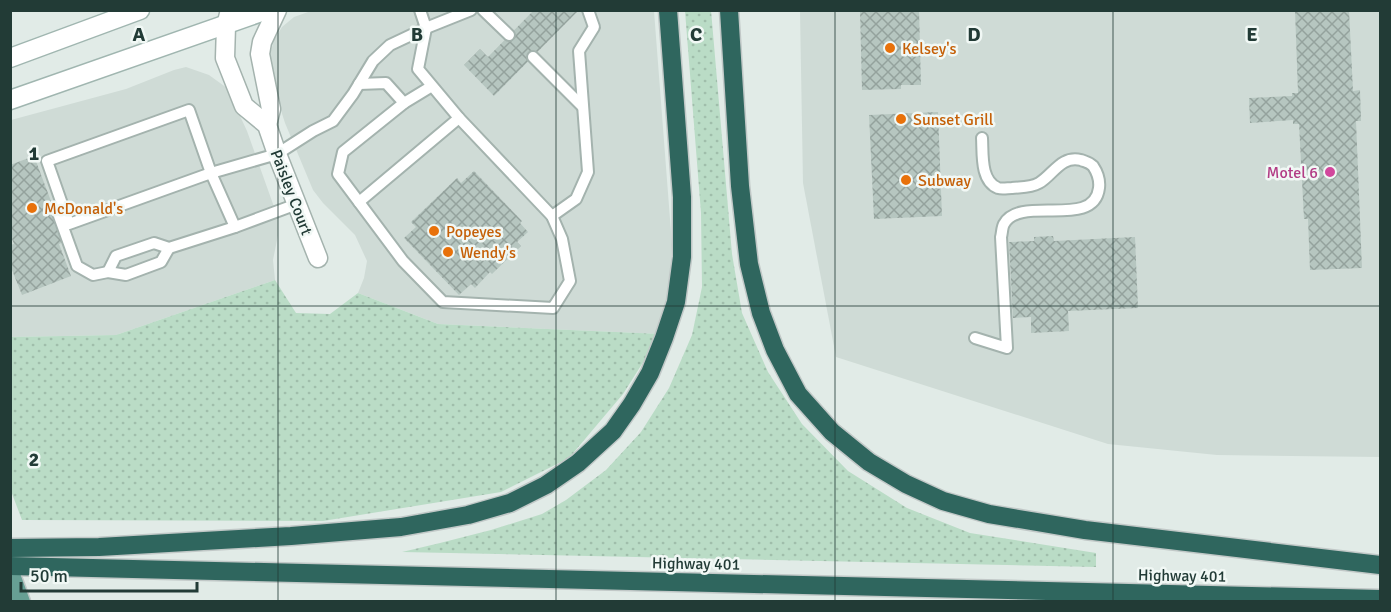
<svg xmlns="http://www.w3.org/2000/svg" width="1391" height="612" viewBox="0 0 1391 612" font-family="Signika,sans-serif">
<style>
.built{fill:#cfdbd6}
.grass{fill:url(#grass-dots)}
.building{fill:url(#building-cross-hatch)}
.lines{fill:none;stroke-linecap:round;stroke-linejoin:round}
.service-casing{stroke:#a4b3ae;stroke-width:14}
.minor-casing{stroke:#a4b3ae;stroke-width:21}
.secondary-casing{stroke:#a0b6b0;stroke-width:21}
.primary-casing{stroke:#c1c8c7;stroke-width:21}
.motorway-casing{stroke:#c1c8c7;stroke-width:21}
.service{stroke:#fff;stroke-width:10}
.minor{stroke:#fff;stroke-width:18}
.secondary{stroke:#fff;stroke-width:18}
.primary{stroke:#679f94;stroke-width:18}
.motorway{stroke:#2f665e;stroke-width:18}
.grid{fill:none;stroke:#223b36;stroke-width:1.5;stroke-opacity:0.55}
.food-dot{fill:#e8710a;stroke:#f1f8f5;stroke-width:2}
.hotel-dot{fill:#d1479c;stroke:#f1f8f5;stroke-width:2}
.labels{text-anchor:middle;stroke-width:5;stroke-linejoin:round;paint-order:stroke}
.food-label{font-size:16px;fill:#c56008;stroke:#f1f8f5;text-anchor:start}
.hotel-label{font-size:16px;fill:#b23c85;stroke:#f1f8f5;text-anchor:end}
.street-label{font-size:16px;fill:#223b36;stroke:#f1f8f5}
.grid-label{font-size:20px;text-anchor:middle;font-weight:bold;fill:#223b36;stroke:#f1f8f5;stroke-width:5;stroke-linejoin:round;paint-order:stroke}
</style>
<defs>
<pattern id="grass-dots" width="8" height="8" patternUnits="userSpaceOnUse" patternTransform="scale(1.5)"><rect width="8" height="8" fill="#badcc6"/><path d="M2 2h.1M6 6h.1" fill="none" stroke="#a0beab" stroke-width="1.8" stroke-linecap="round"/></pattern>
<pattern id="building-cross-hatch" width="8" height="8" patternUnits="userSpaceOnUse" patternTransform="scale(1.5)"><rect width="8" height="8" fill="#b6c6c0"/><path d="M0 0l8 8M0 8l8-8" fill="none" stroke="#94a29d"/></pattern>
</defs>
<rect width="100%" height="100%" fill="#e1ebe7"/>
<!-- built -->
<g class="built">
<polygon points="311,11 654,11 672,245 669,286 661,334 438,324 358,293 364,278 367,261 355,235 323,203 313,190 285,123 270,76 269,58 274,40 282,27 294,17"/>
<polygon points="800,11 1380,11 1380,457 1217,455 1108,444 836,357 803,183"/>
<polygon points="186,67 209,75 227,88 247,131 278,218 278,235 273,260 275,280 116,335 11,337 11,120 126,89 174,70"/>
</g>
<!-- grass -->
<g class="grass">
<polygon points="711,10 732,254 742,313 768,372 802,424 848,471 907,508 970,533 1096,553 1096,567 402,552 440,543 491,530 542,514 566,500 606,470 641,432 669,388 692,335 702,287 701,213 685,11"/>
<polygon points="275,280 296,313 330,314 358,293 438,324 661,334 623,394 569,458 501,492 323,521 22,520 11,491 11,337 116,335"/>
</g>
<!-- building -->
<g class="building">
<polygon points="534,10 575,10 577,12 494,96 464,65 480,49 488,57"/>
<polygon points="860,10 919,10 921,85 901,85 901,89 862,90"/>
<polygon points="1295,10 1349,10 1353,91 1360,90 1361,121 1356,121 1362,268 1310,270 1308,219 1304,219 1299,124 1293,124 1293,120 1250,123 1249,98 1292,96 1292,93 1298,93"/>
<polygon points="938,112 942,216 874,219 869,115"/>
<polygon points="34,156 66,241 59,244 71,276 22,295 10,265 10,245 14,244 10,234 10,165"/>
<polygon points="474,171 522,221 520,223 528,232 517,242 521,246 492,274 490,272 475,288 471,284 459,295 404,238 416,227 411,222 457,178 461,183"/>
<polygon points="1053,236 1054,241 1135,237 1138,308 1068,311 1069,331 1031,333 1031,317 1013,318 1009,242 1034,241 1034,237"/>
</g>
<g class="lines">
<!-- service casing -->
<g class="service-casing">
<g id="service">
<polyline points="420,10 426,28 418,69 459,118 552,216 562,239 570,281 553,308 443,302 403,261 338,174 343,152 404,103 432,86"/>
<polyline points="483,10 509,35"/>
<polyline points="533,57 583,107"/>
<polyline points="359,84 386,83 404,103"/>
<polyline points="359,202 459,118"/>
<polyline points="59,216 77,266 93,275 108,272 126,275 161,262 169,248"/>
<polyline points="552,216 576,199 588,172 579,51 594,27 588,10"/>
<polyline points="235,227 211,173 189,110 47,161 69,224 211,173 277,154 313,131 333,121 353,94 373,61 390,45 426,28 471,10"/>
<polyline points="108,272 116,256 154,243 169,248 235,227 297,204"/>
<path d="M975,338L1007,348L1001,237C1002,234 1002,227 1004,224C1020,194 1094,230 1099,188C1100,180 1097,172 1093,166C1089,162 1086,162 1081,160C1061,155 1053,175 1039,183C1030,188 1021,187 1012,188C1008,188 1002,189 998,188C980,181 983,153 982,138"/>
</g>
</g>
<!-- minor casing -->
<g class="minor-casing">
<g id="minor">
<polyline points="230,10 226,26 225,58 244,106 267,125 277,154 318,258"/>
<polyline points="267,125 271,109 260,54 262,42 277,10"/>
</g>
</g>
<!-- secondary casing -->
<g class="secondary-casing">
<g id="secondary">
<polyline points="10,58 140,10"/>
<polyline points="10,100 267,10"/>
</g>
</g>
<!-- primary casing -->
<g class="primary-casing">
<polyline id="primary" points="10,572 21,602"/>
</g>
<!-- motorway casing -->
<g class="motorway-casing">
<g id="motorway">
<polyline points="729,10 740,186 749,264 761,313 775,350 798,394 832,432 869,462 906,484 943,501 989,514 1085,530 1380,565"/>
<polyline points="10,548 99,547 291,536 401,527 468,515 510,503 546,485 578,463 613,431 632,404 650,373 664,338 676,302 682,257 682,197 668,10"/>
<polyline points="10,566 1380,599"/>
</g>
</g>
<!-- service -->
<use href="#service" class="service"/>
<!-- minor -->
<use href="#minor" class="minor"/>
<!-- secondary -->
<use href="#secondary" class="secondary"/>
<!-- primary -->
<use href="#primary" class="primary"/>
<!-- motorway -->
<use href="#motorway" class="motorway"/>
</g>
<!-- grid -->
<path class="grid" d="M278,10V602M556,10V602M835,10V602M1113,10V602M10,306H1380"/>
<!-- markers -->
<g class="food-dot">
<circle cx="890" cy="48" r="6"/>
<circle cx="901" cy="119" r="6"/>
<circle cx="906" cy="180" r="6"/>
<circle cx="32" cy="208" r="6"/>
<circle cx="434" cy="231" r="6"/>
<circle cx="448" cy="252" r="6"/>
</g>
<circle class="hotel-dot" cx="1330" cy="172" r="6"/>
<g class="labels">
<!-- food labels -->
<g class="food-label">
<text x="902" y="54">Kelsey's</text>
<text x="913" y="125">Sunset Grill</text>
<text x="918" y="186">Subway</text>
<text x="44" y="214">McDonald's</text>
<text x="446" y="237">Popeyes</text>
<text x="460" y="258">Wendy's</text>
</g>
<!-- hotel labels -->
<g class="hotel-label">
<text x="1318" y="178">Motel 6</text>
</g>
<!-- street labels -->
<g class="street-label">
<text transform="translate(292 192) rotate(69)" y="6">Paisley Court</text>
<text transform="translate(696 563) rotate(1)" y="6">Highway 401</text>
<text transform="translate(1182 575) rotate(1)" y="6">Highway 401</text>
</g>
</g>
<g class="grid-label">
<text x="139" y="41">A</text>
<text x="417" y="41">B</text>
<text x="696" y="41">C</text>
<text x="974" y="41">D</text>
<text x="1252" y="41">E</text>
<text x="34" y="160">1</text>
<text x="34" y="466">2</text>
</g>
<!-- border -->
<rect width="1391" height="612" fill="none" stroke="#223b36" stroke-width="24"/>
<!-- scale -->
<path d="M21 582v9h176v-9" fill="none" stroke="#223b36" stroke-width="3"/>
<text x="30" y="582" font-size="18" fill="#223b36" stroke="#f1f8f5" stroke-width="4.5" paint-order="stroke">50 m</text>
</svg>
